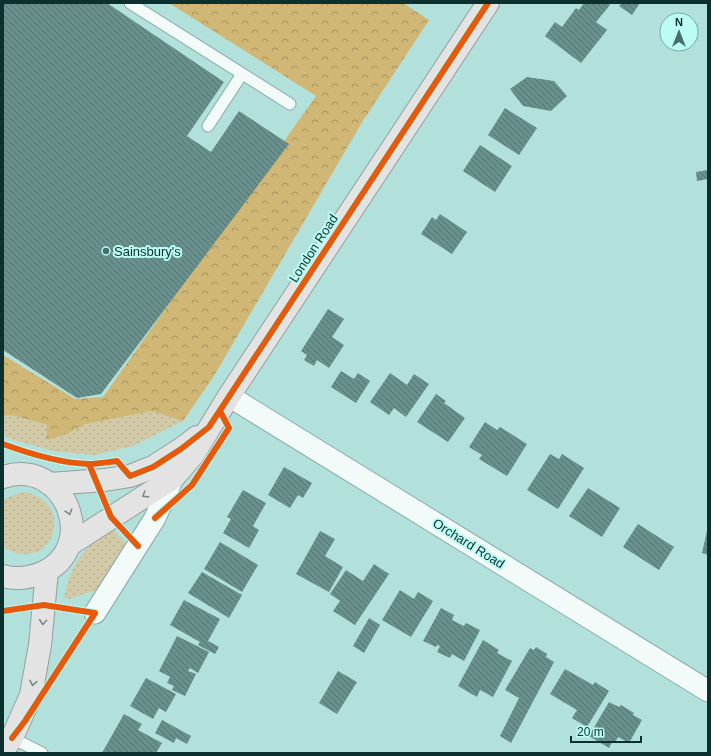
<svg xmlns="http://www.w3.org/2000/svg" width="711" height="756" viewBox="0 0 711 756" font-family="Arial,sans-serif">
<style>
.grass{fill:url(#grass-dots)}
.forest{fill:url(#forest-crowns)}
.building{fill:url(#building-back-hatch)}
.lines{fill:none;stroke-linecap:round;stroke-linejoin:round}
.service-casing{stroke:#88aca9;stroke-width:13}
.minor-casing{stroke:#88aca9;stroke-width:23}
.primary-casing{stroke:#949f9f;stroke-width:24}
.service{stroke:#f3fafa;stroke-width:11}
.minor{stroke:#f3fafa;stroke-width:21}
.primary{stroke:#e4e3e4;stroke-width:22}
.cycleway-casing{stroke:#bbfcf5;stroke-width:8}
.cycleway{stroke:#e8590c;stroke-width:6}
.oneway{stroke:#788a88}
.poi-dot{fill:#466e6a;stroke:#bbfcf5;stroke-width:1.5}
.labels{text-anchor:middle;stroke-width:4;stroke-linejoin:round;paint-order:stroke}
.street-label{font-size:13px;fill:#0c302d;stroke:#bbfcf5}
.poi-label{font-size:13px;fill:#0c302d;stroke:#bbfcf5;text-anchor:start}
</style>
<defs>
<pattern id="grass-dots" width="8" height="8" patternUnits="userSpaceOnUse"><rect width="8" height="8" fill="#d2c9a6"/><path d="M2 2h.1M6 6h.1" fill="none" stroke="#b3ad8f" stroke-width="1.8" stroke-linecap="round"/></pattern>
<pattern id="forest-crowns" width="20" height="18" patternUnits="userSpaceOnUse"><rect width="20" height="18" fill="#d1b775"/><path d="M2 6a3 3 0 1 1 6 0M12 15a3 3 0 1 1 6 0" fill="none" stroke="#a89560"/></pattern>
<pattern id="building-back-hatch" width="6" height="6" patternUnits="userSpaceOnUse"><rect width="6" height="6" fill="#68908c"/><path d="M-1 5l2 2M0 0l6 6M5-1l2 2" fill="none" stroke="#547673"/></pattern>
</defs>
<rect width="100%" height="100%" fill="#b2e0db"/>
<!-- grass -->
<g class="grass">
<polygon points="152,411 183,421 133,446 94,455 53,451 10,439 3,435 3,417 12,415 47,425 47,439 67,434 86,424"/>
<path d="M23,492C80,501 51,578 3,547V500L13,495Z"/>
<path d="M112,529L130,547L108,586L69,599L64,598C66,589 68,579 72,571C80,553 96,538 112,529Z"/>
</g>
<!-- forest -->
<polygon class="forest" points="169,3 403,3 429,20 361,124 214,376 183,421 152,411 86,424 67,434 47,440 47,425 12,415 3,416 3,355 75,399 103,397 316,96"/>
<!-- building -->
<g class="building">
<polygon points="3,3 107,3 224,82 187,136 211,152 239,111 289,144 101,394 77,398 3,350"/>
<polygon points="584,3 608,3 610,5 596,22 607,30 581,63 545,36 555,22 562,27 576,8 579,10"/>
<polygon points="622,3 640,3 632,15 619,6"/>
<polygon points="527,77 554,81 567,96 551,111 523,106 510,89"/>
<polygon points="505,108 537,128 519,155 488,135"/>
<polygon points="480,145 512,166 495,192 463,171"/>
<polygon points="708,170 708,179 697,181 696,172"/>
<polygon points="440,214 467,232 452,254 421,234 432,217 436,220"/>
<polygon points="328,309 344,319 332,337 344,345 329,368 317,360 314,366 304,360 307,355 301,351"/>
<polygon points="341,371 354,379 358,373 370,381 356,403 331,387"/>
<polygon points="390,373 407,385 414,374 429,384 406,417 394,408 389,415 370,402"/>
<polygon points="436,394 446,401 444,403 465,418 448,442 417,422"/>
<polygon points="485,422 497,430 500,427 527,444 507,476 479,459 482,455 469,447"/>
<polygon points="550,454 559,459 562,454 584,468 558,509 527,490"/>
<polygon points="284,467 312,483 303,498 298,495 290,508 268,495"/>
<polygon points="588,488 620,508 602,537 569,516"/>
<polygon points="243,490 266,503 253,526 259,530 249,548 223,533 231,519 227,517"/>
<polygon points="638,524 674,547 659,570 623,547"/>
<polygon points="320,531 335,539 325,556 343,567 329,592 296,574"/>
<polygon points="707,531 708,531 708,555 702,553"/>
<polygon points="220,542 258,565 242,592 204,569"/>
<polygon points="374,564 389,574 355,625 333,611 340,601 330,594 346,570 363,581"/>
<polygon points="202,572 242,595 229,618 188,593"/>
<polygon points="400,590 414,599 418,592 433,601 411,637 382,620"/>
<polygon points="184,600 220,619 208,641 219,647 215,654 198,645 200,642 170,625"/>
<polygon points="441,608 454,615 452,620 464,626 466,623 480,630 464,661 452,654 450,658 437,652 440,646 437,645 436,647 423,641"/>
<polygon points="369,618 380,625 364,653 353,646"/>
<polygon points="177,636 209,652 198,673 190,668 188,671 196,674 185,696 172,690 174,686 167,683 170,677 159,671"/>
<polygon points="483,640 499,650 497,653 512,661 493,697 480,690 477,697 458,686"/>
<polygon points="536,647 547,654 546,657 554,662 511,743 500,736 519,698 505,690 530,648 534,650"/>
<polygon points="565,669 593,685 595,682 609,691 587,727 572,718 577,710 550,694"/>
<polygon points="338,671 357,682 337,714 319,703"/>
<polygon points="146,678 176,694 166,712 159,708 153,719 130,706"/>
<polygon points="609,702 619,707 621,705 634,713 633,715 642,720 629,743 618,737 615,743 612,742 609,748 589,736"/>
<polygon points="124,714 142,724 138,730 162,743 156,753 102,753"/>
<polygon points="162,720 191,736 187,744 176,738 174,743 155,733"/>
</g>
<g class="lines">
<!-- service casing -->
<g class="service-casing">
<g id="service">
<polyline points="130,3 290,104"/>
<polyline points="208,126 242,74"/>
<polyline points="12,738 42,753"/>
</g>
</g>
<!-- minor casing -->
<g class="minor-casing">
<g id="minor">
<polyline points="229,396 708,691"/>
<polyline points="95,613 155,518 173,478"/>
</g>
</g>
<!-- primary casing -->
<g class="primary-casing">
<g id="primary">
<path d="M3,477C66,457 100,548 42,573C29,578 16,580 3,576"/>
<polyline points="50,484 105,480 130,476 153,467 181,449 197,437"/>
<polyline points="69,545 173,478 193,455 229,396 488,3"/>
<polyline points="3,751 12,738 31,695 40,645 47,571"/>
</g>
</g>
<!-- service -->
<use href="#service" class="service"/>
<!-- minor -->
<use href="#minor" class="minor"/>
<!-- primary -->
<use href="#primary" class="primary"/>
<!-- cycleway casing -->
<g class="cycleway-casing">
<g id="cycleway">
<path d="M3,444C30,454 59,463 89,464C98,464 108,462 117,461L130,476L153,467L181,449L209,427L488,3"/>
<polyline points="89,464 111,517 138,546"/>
<polyline points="155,518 192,485 229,428 220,411"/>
<polyline points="3,611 44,605 95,613 25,721 12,738"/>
</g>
</g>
<!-- cycleway -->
<use href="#cycleway" class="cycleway"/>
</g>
<!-- one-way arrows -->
<defs><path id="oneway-chevron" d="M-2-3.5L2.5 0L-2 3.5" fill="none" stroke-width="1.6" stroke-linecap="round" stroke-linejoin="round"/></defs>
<g class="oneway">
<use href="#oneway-chevron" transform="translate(145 495) rotate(148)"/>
<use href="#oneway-chevron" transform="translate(69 512) rotate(73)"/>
<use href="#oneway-chevron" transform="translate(43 622) rotate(95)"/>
<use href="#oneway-chevron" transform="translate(33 683) rotate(101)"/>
</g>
<!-- markers -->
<circle class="poi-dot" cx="106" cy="251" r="4"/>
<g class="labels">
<!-- street labels -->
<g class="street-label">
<text transform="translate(313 248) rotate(-57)" y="5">London Road</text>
<text transform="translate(469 543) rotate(32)" y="5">Orchard Road</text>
</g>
<!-- poi labels -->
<g class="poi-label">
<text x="114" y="256">Sainsbury's</text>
</g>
</g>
<!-- border -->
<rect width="711" height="756" fill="none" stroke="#0c302d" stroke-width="8"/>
<!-- north arrow -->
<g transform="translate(679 32)"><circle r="19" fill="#bbfcf5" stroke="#75aaa5"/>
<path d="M0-3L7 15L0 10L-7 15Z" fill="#466e6a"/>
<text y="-6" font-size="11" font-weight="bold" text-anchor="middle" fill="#0c302d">N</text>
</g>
<!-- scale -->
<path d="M571 736v6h70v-6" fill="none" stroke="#0c302d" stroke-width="2"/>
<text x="577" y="736" font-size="12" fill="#0c302d" stroke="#bbfcf5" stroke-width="3" paint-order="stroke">20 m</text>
</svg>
